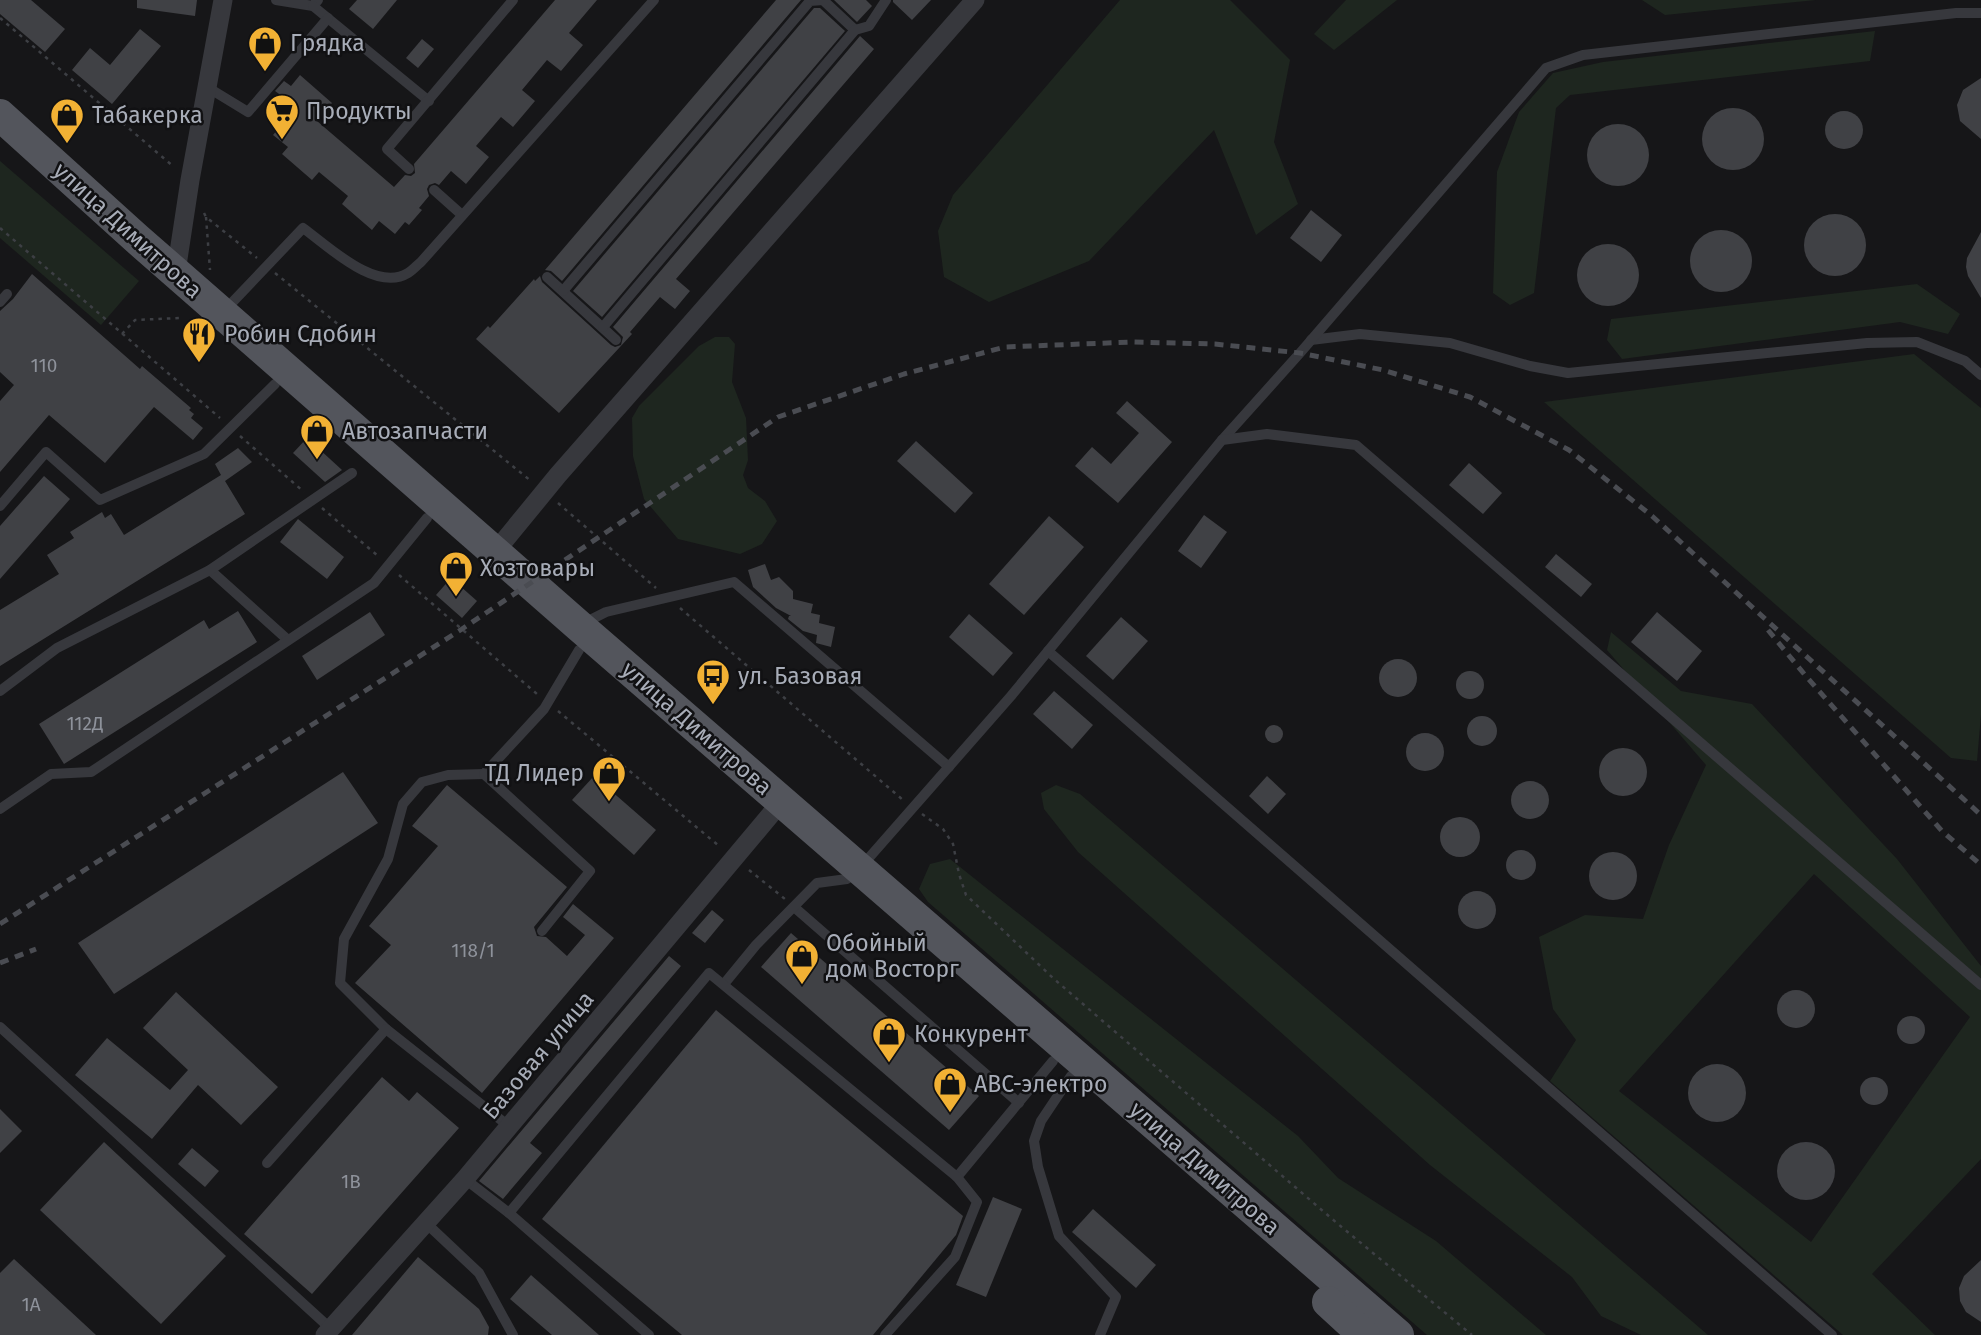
<svg xmlns="http://www.w3.org/2000/svg" width="1981" height="1335" viewBox="0 0 1981 1335" font-family="'Fira Sans',sans-serif">
<style>
.green{fill:#1e261f;fill-rule:evenodd}
.building{fill:#404145}
.lines{fill:none;stroke-linecap:round;stroke-linejoin:round}
.path{stroke:#3d3f44;stroke-width:2.5;stroke-dasharray:3.5 5;stroke-linecap:butt}
.service{stroke:#37383d;stroke-width:10}
.minor{stroke:#37383d;stroke-width:19}
.primary{stroke:#53555c;stroke-width:32}
.rail{stroke:#4a4c52;stroke-width:5;stroke-dasharray:9 7;stroke-linecap:butt}
.labels{text-anchor:middle;stroke-width:5;stroke-linejoin:round;paint-order:stroke}
.number-label{font-size:19px;fill:#8e929b}
.poi-label{font-size:23px;fill:#a8adb8;stroke:#111113;text-anchor:start}
.street-label{font-size:23px;fill:#a8adb8;stroke:#111113}
</style>
<rect width="100%" height="100%" fill="#161618"/>
<!-- green -->
<g class="green">
<polygon points="1120,0 1230,0 1290,60 1274,142 1298,204 1256,235 1214,130 1089,261 989,302 944,277 938,231 953,195"/>
<polygon points="1346,0 1397,0 1334,50 1314,34"/>
<polygon points="1642,0 1816,0 1665,15"/>
<polygon points="1875,31 1870,61 1570,95 1556,108 1534,293 1510,305 1493,293 1497,172 1519,112 1553,73 1603,62"/>
<polygon points="0,161 139,281 101,325 0,238"/>
<polygon points="1917,284 1960,314 1948,334 1900,322 1622,359 1607,340 1611,319"/>
<polygon points="715,337 729,337 735,344 732,382 746,418 748,460 743,475 748,488 765,501 777,521 762,544 740,554 678,539 644,499 633,456 632,418 639,406 699,346"/>
<polygon points="1914,354 1981,408 1981,715 1977,761 1951,758 1544,402"/>
<path d="M1611,632L1681,691L1752,704L1897,859L1981,966V1159L1872,1274L1935,1335H1843L1550,1081L1576,1040L1553,1009L1539,937L1585,915L1643,919L1669,845L1706,765L1607,650ZM1814,874L1970,1017L1811,1242L1619,1091Z"/>
<polygon points="1056,785 1080,794 1708,1335 1641,1335 1601,1316 1572,1277 1430,1165 1078,852 1044,809 1041,793"/>
<polygon points="950,859 1298,1136 1338,1178 1436,1241 1546,1335 1427,1335 928,902 919,889 930,864"/>
</g>
<!-- building -->
<g class="building">
<polygon points="0,0 31,0 65,29 45,52 0,14"/>
<polygon points="137,0 197,0 195,16 137,8"/>
<polygon points="357,0 397,0 373,29 349,9"/>
<polygon points="555,0 597,0 569,33 583,45 561,71 547,60 522,90 535,101 513,127 501,117 476,146 489,157 466,184 451,171 439,185 435,183 429,185 427,189 429,196 419,208 422,210 409,225 405,222 395,234 379,221 372,230 342,204 348,196 319,172 312,180 282,154 288,147 273,135 279,128 272,123 282,112 274,106 282,96 275,91 284,81 291,86 300,75 332,103 317,121 394,187 405,175 411,176 415,173 414,164"/>
<polygon points="776,0 801,0 562,281 551,271 545,270"/>
<polygon points="834,0 866,0 872,6 857,22"/>
<polygon points="893,0 931,0 912,20 893,2"/>
<polygon points="814,8 820,8 845,31 602,317 573,291"/>
<polygon points="140,29 161,46 112,104 72,70 90,48 110,65"/>
<polygon points="860,36 874,49 676,279 690,291 675,309 660,297 630,332 632,334 559,413 476,339 488,326 490,328 534,279 535,281 540,276 542,282 611,345 615,347 621,345 623,337 613,327"/>
<polygon points="422,39 434,49 418,68 406,58"/>
<polygon points="1981,78 1981,139 1960,121 1957,105 1963,90"/>
<circle cx="1733" cy="139" r="31"/>
<circle cx="1844" cy="130" r="19"/>
<circle cx="1618" cy="155" r="31"/>
<polygon points="1311,210 1342,235 1321,262 1290,238"/>
<circle cx="1835" cy="245" r="31"/>
<circle cx="1721" cy="261" r="31"/>
<polygon points="1981,232 1981,298 1968,276 1966,267 1967,258"/>
<circle cx="1608" cy="275" r="31"/>
<polygon points="32,274 140,369 142,366 191,408 189,410 194,414 191,418 203,428 193,440 154,407 105,463 49,415 0,472 0,401 14,385 0,372 0,311 13,299"/>
<polygon points="1127,401 1172,442 1118,503 1075,466 1092,447 1111,464 1139,433 1116,413"/>
<polygon points="307,438 342,470 325,482 293,453"/>
<polygon points="916,441 973,493 955,513 897,461"/>
<polygon points="238,448 252,462 225,481 245,514 0,666 0,610 59,574 47,555 74,538 70,532 102,512 105,518 111,514 124,535 221,475 215,464"/>
<polygon points="1469,463 1502,493 1483,514 1449,485"/>
<polygon points="44,476 70,499 0,579 0,526"/>
<polygon points="1204,515 1227,532 1201,568 1178,551"/>
<polygon points="1049,516 1084,547 1024,615 989,584"/>
<polygon points="298,519 344,557 327,579 280,542"/>
<polygon points="1556,554 1592,584 1581,597 1545,567"/>
<polygon points="765,564 771,580 779,577 793,591 793,599 813,604 811,613 820,615 819,623 835,627 831,647 816,643 817,635 803,631 788,619 789,616 791,616 776,608 753,587 748,570"/>
<polygon points="451,578 477,601 462,618 436,595"/>
<polygon points="238,611 257,642 64,764 39,724 204,620 209,629"/>
<polygon points="370,612 385,635 317,680 302,656"/>
<polygon points="1657,612 1702,651 1677,681 1631,642"/>
<polygon points="969,614 1013,653 993,676 949,637"/>
<polygon points="1121,617 1148,641 1113,680 1086,656"/>
<circle cx="1398" cy="678" r="19"/>
<circle cx="1470" cy="685" r="14"/>
<polygon points="1054,691 1093,725 1072,749 1033,714"/>
<circle cx="1482" cy="731" r="15"/>
<circle cx="1274" cy="734" r="9"/>
<circle cx="1425" cy="752" r="19"/>
<circle cx="1623" cy="772" r="24"/>
<polygon points="343,772 378,823 114,994 78,943"/>
<polygon points="594,776 656,830 634,855 572,800"/>
<polygon points="1267,776 1286,794 1268,814 1249,796"/>
<circle cx="1530" cy="800" r="19"/>
<polygon points="447,785 567,887 534,927 537,936 546,937 567,956 585,935 563,917 573,904 614,938 482,1093 355,983 391,945 369,926 438,846 412,826"/>
<circle cx="1460" cy="837" r="20"/>
<circle cx="1521" cy="865" r="15"/>
<circle cx="1613" cy="876" r="24"/>
<circle cx="1477" cy="910" r="19"/>
<polygon points="712,910 724,920 705,943 692,933"/>
<polygon points="791,933 979,1096 949,1130 761,967"/>
<polygon points="669,956 681,966 530,1143 542,1153 503,1199 479,1181"/>
<circle cx="1796" cy="1009" r="19"/>
<polygon points="176,992 278,1087 241,1125 198,1085 152,1139 75,1075 107,1038 170,1090 188,1070 143,1028"/>
<polygon points="716,1010 963,1216 956,1235 873,1335 682,1335 542,1219"/>
<circle cx="1911" cy="1030" r="14"/>
<circle cx="1717" cy="1093" r="29"/>
<circle cx="1874" cy="1091" r="14"/>
<polygon points="382,1077 409,1101 417,1092 459,1128 312,1294 244,1234"/>
<polygon points="0,1109 22,1131 0,1153"/>
<circle cx="1806" cy="1171" r="29"/>
<polygon points="104,1142 226,1256 161,1324 40,1210"/>
<polygon points="192,1148 219,1171 205,1187 178,1164"/>
<polygon points="993,1197 1022,1209 986,1297 956,1285"/>
<polygon points="1093,1209 1156,1265 1136,1288 1072,1232"/>
<polygon points="418,1257 479,1309 489,1327 488,1335 352,1335"/>
<polygon points="14,1259 96,1335 0,1335 0,1273"/>
<polygon points="1981,1260 1981,1322 1966,1312 1960,1301 1959,1288 1964,1276"/>
<polygon points="531,1275 599,1335 552,1335 510,1299"/>
</g>
<g class="lines">
<!-- path -->
<g class="path">
<polyline points="0,18 174,167"/>
<polyline points="204,213 206,217 257,258"/>
<polyline points="206,217 210,270"/>
<polyline points="0,228 220,418"/>
<polyline points="275,273 531,481"/>
<polyline points="122,334 135,320 181,318"/>
<polyline points="240,436 304,492"/>
<polyline points="558,503 656,588"/>
<polyline points="322,508 378,556"/>
<polyline points="399,575 537,694"/>
<polyline points="680,608 903,800"/>
<polyline points="558,711 719,846"/>
<polyline points="922,814 943,829 953,844 959,874 966,895 1054,979 1338,1224 1472,1335"/>
<polyline points="749,870 785,899"/>
</g>
<!-- service -->
<g class="service">
<polyline points="276,0 313,6 318,0"/>
<polyline points="313,6 429,101"/>
<polyline points="207,87 248,112 328,18"/>
<polyline points="409,169 387,149 513,0"/>
<polyline points="434,190 462,215"/>
<polyline points="547,277 616,340"/>
<polyline points="563,291 810,1 823,0 855,30"/>
<polyline points="0,302 7,294"/>
<path d="M225,310L303,228C328,246 376,293 408,273C413,270 417,265 421,262L654,0"/>
<polyline points="603,327 855,30 869,26 886,0"/>
<polyline points="1311,340 1360,334 1450,343 1530,366 1568,373 1867,343 1917,342 1965,361 1981,375"/>
<polyline points="1222,440 1300,353 1546,68 1583,55 1956,13 1981,13"/>
<polyline points="0,506 46,452 100,500 204,454 275,384"/>
<polyline points="210,570 288,640"/>
<polyline points="582,624 606,612 734,582 949,767"/>
<polyline points="1048,651 1832,1335"/>
<polyline points="0,691 57,648 210,570 352,473"/>
<polyline points="484,774 448,775 422,782 403,804 388,859 344,939 340,983 386,1029 510,1127"/>
<polyline points="0,809 51,774 91,772 374,583 427,518"/>
<polyline points="794,907 1019,1103"/>
<polyline points="542,931 590,871 484,774 544,709 579,650"/>
<polyline points="724,984 756,945 817,883 847,879 860,868 1011,696 1222,440 1267,434 1356,445 1981,985"/>
<polyline points="0,1027 331,1329"/>
<polyline points="1071,1076 1041,1121 1034,1141 1038,1167 1059,1236 1116,1297 1100,1335"/>
<polyline points="267,1163 386,1029"/>
<polyline points="957,1177 1053,1061"/>
<polyline points="465,1179 509,1213"/>
<polyline points="427,1224 479,1273 513,1335"/>
<polyline points="649,1335 509,1213 709,973 957,1177 977,1202 955,1257 885,1335"/>
</g>
<!-- minor -->
<g class="minor">
<polyline points="176,272 190,180 223,0"/>
<polyline points="495,552 558,475 975,0"/>
<polyline points="325,1335 465,1179 782,801"/>
</g>
<!-- primary -->
<g class="primary">
<polyline points="0,115 136,238 579,626 1398,1335"/>
<polyline points="1328,1302 1364,1335"/>
</g>
<!-- rail -->
<g class="rail">
<polyline points="1768,630 1805,675 1942,831 1981,865"/>
<polyline points="0,924 462,629 778,417 904,374 1005,347 1134,342 1215,344 1300,353 1383,370 1470,397 1569,450 1652,516 1981,815"/>
<polyline points="0,963 36,949"/>
</g>
</g>
<!-- icons -->
<defs>
<g id="shop-pin" transform="scale(1.75)"><path d="M0 17L-7.5 6A9.5 9.5 0 1 1 7.5 6Z" fill="#f2b134" stroke="#111113"/><path d="M-5-2.5h2.3a2.7 3.5 0 0 1 5.4 0H5L5.5 6h-11ZM-1.5-2.5h3a1.5 2.3 0 0 0-3 0Z" fill="#111"/></g>
<g id="supermarket-pin" transform="scale(1.75)"><path d="M0 17L-7.5 6A9.5 9.5 0 1 1 7.5 6Z" fill="#f2b134" stroke="#111113"/><path d="M-6-5.5h2.5l.6 2H6L4.5 2H-2.5L-4.4-4H-6ZM-1.5 3.2a1.3 1.3 0 1 0 .1 0ZM3 3.2a1.3 1.3 0 1 0 .1 0Z" fill="#111"/></g>
<g id="restaurant-pin" transform="scale(1.75)"><path d="M0 17L-7.5 6A9.5 9.5 0 1 1 7.5 6Z" fill="#f2b134" stroke="#111113"/><path d="M-5-6h1v4h1v-4h1v4h1v-4h1v5L-1.5 .5V6h-2V.5L-5-1ZM5-6V6H3V1.5H1.5Q1.5-4 5-6Z" fill="#111"/></g>
<g id="bus-pin" transform="scale(1.75)"><path d="M0 17L-7.5 6A9.5 9.5 0 1 1 7.5 6Z" fill="#f2b134" stroke="#111113"/><path d="M-5-6H5V4H4V6H2V4H-2V6H-4V4H-5ZM-3.5-4V0h7V-4ZM-3.5 1.2v1.5H-2V1.2ZM2 1.2v1.5H3.5V1.2Z" fill="#111"/></g>
</defs>
<g fill-rule="evenodd">
<use href="#shop-pin" x="265" y="43"/>
<use href="#supermarket-pin" x="282" y="111"/>
<use href="#shop-pin" x="67" y="115"/>
<use href="#restaurant-pin" x="199" y="334"/>
<use href="#shop-pin" x="317" y="431"/>
<use href="#shop-pin" x="456" y="568"/>
<use href="#bus-pin" x="713" y="676"/>
<use href="#shop-pin" x="609" y="773"/>
<use href="#shop-pin" x="802" y="956"/>
<use href="#shop-pin" x="889" y="1034"/>
<use href="#shop-pin" x="950" y="1084"/>
</g>
<g class="labels">
<!-- number labels -->
<g class="number-label">
<text x="44" y="372">110</text>
<text x="85" y="730">112Д</text>
<text x="473" y="957">118/1</text>
<text x="351" y="1188">1В</text>
<text x="31" y="1311">1А</text>
</g>
<!-- poi labels -->
<g class="poi-label">
<text x="290" y="51">Грядка</text>
<text x="306" y="119">Продукты</text>
<text x="92" y="123">Табакерка</text>
<text x="224" y="342">Робин Сдобин</text>
<text x="342" y="439">Автозапчасти</text>
<text x="480" y="576">Хозтовары</text>
<text x="738" y="684">ул. Базовая</text>
<text x="584" y="781" text-anchor="end">ТД Лидер</text>
<text x="826" y="951">Обойный<tspan x="826" dy="26">дом Восторг</tspan></text>
<text x="914" y="1042">Конкурент</text>
<text x="974" y="1092">АВС-электро</text>
</g>
<!-- street labels -->
<g class="street-label">
<text transform="translate(128 230) rotate(42)" y="8">улица Димитрова</text>
<text transform="translate(697 728) rotate(41)" y="8">улица Димитрова</text>
<text transform="translate(538 1055) rotate(-50)" y="8">Базовая улица</text>
<text transform="translate(1205 1168) rotate(41)" y="8">улица Димитрова</text>
</g>
</g>
</svg>
